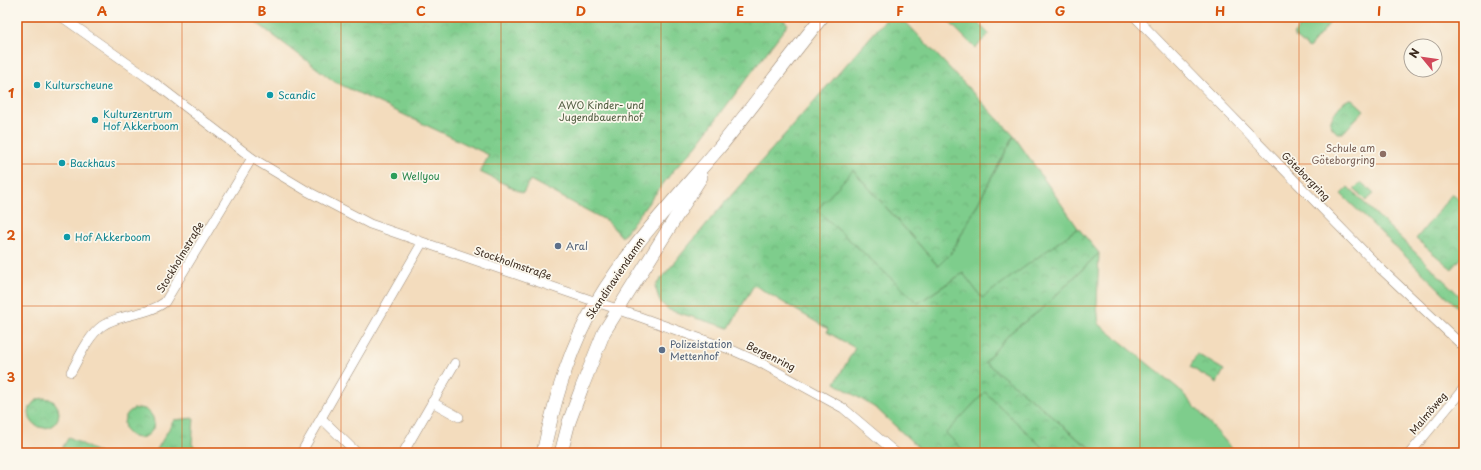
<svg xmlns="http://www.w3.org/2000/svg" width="1481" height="470" viewBox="0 0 1481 470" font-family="'Playpen Sans',sans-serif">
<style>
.grass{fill:url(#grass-tufts);stroke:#5c7c55}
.park{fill:url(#park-crowns);stroke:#5c7c55}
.garden{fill:#7ecd8c;stroke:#5c7c55}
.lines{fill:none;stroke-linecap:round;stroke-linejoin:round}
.street-casing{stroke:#97836e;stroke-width:10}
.secondary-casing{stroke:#97836e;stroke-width:14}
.street{stroke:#fff;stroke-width:9}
.secondary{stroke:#fff;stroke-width:13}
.grid{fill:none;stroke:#d7540e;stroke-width:1;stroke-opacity:0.55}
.culture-dot{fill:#0f9aa8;stroke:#fbf7ec;stroke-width:1.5}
.education-dot{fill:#8d6e63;stroke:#fbf7ec;stroke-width:1.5}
.leisure-dot{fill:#2e9e5b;stroke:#fbf7ec;stroke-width:1.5}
.service-dot{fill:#5c6f8a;stroke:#fbf7ec;stroke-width:1.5}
.labels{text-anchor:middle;stroke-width:3.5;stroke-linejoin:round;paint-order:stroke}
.culture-label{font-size:10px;fill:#0d838f;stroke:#fbf7ec;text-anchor:start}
.park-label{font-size:10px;fill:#4f5b3f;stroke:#fbf7ec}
.education-label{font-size:10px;fill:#785e54;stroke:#fbf7ec;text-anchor:end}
.leisure-label{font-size:10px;fill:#27864d;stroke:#fbf7ec;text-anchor:start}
.street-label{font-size:10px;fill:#3b2a1e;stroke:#fbf7ec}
.service-label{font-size:10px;fill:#4e5e75;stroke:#fbf7ec;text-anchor:start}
.neatline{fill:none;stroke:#d7540e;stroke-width:1.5}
.grid-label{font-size:13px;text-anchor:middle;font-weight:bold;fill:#d7540e}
</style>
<defs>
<pattern id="grass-tufts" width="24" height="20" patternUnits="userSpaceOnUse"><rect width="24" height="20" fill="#7ecd8c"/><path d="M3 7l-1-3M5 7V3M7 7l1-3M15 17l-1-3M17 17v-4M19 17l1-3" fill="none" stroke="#6eb078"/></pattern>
<pattern id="park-crowns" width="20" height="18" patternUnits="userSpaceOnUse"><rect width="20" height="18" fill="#7ecd8c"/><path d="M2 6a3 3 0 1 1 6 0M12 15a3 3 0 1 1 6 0" fill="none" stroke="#6eb078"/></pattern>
</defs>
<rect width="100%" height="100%" fill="#fbf7ec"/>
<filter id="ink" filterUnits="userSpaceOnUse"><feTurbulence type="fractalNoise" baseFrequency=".025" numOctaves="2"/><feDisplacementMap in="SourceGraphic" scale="8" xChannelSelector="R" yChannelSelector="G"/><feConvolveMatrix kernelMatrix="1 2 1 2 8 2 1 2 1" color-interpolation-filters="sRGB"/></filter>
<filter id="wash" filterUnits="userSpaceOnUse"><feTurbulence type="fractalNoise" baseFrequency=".012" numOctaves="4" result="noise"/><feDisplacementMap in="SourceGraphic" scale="16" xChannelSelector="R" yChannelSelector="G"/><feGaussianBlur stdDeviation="0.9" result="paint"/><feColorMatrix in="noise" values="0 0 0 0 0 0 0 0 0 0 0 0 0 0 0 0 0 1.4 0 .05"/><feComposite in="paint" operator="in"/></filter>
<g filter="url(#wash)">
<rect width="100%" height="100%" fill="#f3dcbd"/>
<!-- grass -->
<g class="grass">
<polygon points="194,418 192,444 200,453 155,453 174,420"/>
<polygon points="69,437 99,453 59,453"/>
</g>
<!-- park -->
<g class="park">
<polygon points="256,17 781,17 788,24 696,146 673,171 622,237 607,221 530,180 523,193 480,172 489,155 335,82 257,23"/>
<polygon points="888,17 901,17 1014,136 952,252 938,266 853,170 918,303 963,273 982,297 1078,228 1099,253 1042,309 1011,332 1044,409 1079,440 1096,451 1095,453 924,453 877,409 835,383 855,348 827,332 828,329 754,285 729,328 669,310 660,302 655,286 714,215"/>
<polygon points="952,17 972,17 989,34 975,48 948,21"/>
<path d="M1352,99L1364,110L1343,133H1337L1330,125C1331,116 1342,99 1352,99Z"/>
<polygon points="1452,194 1464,204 1464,255 1452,269 1416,239"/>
<polygon points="1197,354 1224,370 1217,383 1190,367"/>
<circle cx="44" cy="413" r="15"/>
<circle cx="139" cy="423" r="15"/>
</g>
<!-- garden -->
<g class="garden">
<polygon points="1308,17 1331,17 1333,19 1309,48 1293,35"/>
<polygon points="1014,136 1078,228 982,298 963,273 918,303 817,210 853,170 938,266 952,252"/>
<polygon points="1361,182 1374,194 1366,201 1354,189"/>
<polygon points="1348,187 1464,300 1464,313 1341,194"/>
<polygon points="1099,253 1097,305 1099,324 1179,389 1236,453 1095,453 1096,451 1079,440 1044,409 985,362 1011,332 1042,309"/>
<polygon points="985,392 1042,447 1037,453 966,453 946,433"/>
</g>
</g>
<g filter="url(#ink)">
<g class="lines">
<!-- street casing -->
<g class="street-casing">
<g id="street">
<polyline points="62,17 151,80 252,158 307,191 370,224 640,317 732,350 759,362 843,408 896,453"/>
<polyline points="1135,17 1381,269 1464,347"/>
<path d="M71,372C79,358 88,336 102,326C120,313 147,316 165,302L252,158"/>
<polyline points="432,402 459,417"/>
<polyline points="322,419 357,453"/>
<polyline points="301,453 422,243"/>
<polyline points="403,453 455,363"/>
<polyline points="1410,453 1464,388"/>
</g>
</g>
<!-- secondary casing -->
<g class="secondary-casing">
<g id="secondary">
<path d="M543,453C553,408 565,362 586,321C620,256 672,203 719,148C754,105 787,60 822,17"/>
<polyline points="561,453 569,422 582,387 604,332 701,177"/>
</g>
</g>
<!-- street -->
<use href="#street" class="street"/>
<!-- secondary -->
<use href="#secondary" class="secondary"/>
</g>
</g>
<!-- grid -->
<path class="grid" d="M182,17V453M341,17V453M501,17V453M661,17V453M820,17V453M980,17V453M1140,17V453M1299,17V453M17,164H1464M17,306H1464"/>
<!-- markers -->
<g class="culture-dot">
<circle cx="37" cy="85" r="4"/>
<circle cx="270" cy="95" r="4"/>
<circle cx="95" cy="120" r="4"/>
<circle cx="62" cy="163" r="4"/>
<circle cx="67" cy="237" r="4"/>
</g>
<circle class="education-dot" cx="1383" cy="154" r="4"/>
<circle class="leisure-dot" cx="394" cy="176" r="4"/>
<g class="service-dot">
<circle cx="558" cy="246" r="4"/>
<circle cx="662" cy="350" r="4"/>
</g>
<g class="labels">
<!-- culture labels -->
<g class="culture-label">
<text x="45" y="89">Kulturscheune</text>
<text x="278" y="99">Scandic</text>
<text x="103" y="118">Kulturzentrum<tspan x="103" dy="12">Hof Akkerboom</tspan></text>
<text x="70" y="167">Backhaus</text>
<text x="75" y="241">Hof Akkerboom</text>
</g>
<!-- park labels -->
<g class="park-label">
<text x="601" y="109">AWO Kinder- und<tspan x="601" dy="12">Jugendbauernhof</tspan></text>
</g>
<!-- education labels -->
<g class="education-label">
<text x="1375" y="152">Schule am<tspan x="1375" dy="12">Göteborgring</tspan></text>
</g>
<!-- leisure labels -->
<g class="leisure-label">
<text x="402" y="180">Wellyou</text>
</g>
<!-- street labels -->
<g class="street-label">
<text transform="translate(1306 176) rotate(45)" y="4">Göteborgring</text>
<text transform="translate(180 257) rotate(-59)" y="4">Stockholmstraße</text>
<text transform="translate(513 263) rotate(19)" y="4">Stockholmstraße</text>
<text transform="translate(615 278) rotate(-56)" y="4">Skandinaviendamm</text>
<text transform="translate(771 356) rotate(26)" y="4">Bergenring</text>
<text transform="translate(1428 413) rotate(-50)" y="4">Malmöweg</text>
</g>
<!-- service labels -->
<g class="service-label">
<text x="566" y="250">Aral</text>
<text x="670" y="348">Polizeistation<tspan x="670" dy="12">Mettenhof</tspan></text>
</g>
</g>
<!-- margin -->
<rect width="1481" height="470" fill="none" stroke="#fbf7ec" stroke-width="44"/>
<!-- north arrow -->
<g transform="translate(1423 58) rotate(299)"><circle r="19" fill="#fbf7ec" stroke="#aea59a"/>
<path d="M0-3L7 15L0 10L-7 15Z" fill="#d1495b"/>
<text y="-6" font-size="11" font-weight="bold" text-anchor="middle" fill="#3b2a1e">N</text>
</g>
<rect x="22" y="22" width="1437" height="426" class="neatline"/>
<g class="grid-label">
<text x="102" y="16">A</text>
<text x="262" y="16">B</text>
<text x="421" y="16">C</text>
<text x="581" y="16">D</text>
<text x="740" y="16">E</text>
<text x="900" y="16">F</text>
<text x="1060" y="16">G</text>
<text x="1220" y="16">H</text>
<text x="1379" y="16">I</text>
<text x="11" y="98">1</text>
<text x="11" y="240">2</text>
<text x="11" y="382">3</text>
</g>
</svg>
